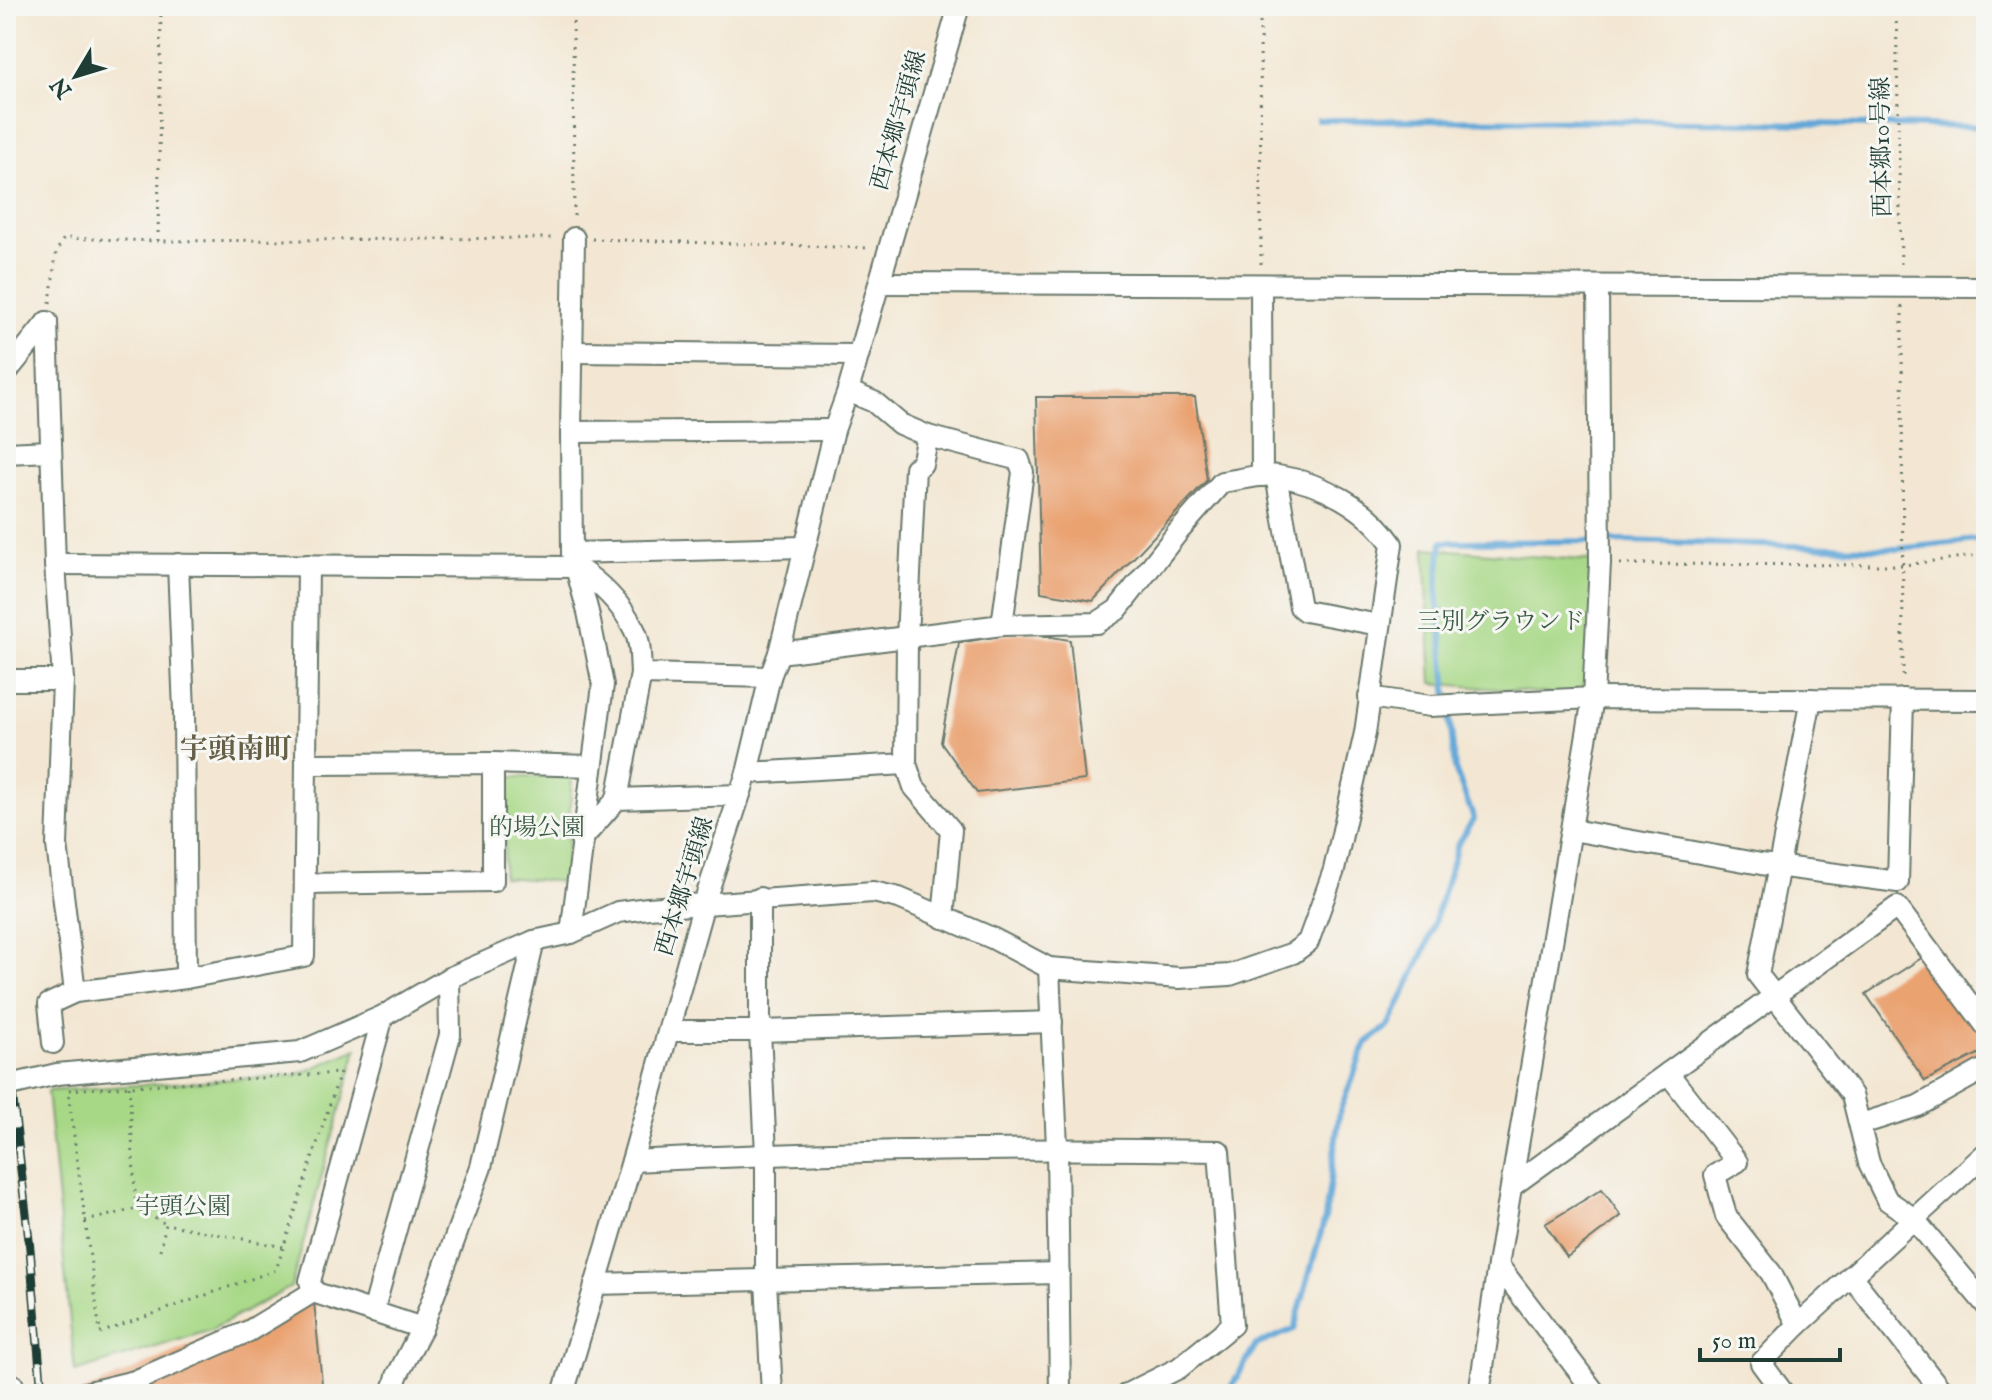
<svg xmlns="http://www.w3.org/2000/svg" width="1992" height="1400" viewBox="0 0 1992 1400" font-family="'IM FELL English','Noto Serif JP',serif">
<style>
.green{fill:#a7d886;stroke:#638a5d;stroke-width:2}
.lines{fill:none;stroke-linecap:round;stroke-linejoin:round}
.stream{stroke:#62a7d8;stroke-width:6}
.building{fill:#eaa271}
.minor-casing{stroke:#69786c;stroke-width:24}
.path{stroke:#69786c;stroke-width:3;stroke-dasharray:2 6;stroke-linecap:butt}
.minor{stroke:#fff;stroke-width:20}
.rail-casing{stroke:#1f3d34;stroke-width:9}
.rail{stroke:#f6f6f2;stroke-width:6;stroke-dasharray:18;stroke-linecap:butt}
.labels{text-anchor:middle;stroke-width:6;stroke-linejoin:round;paint-order:stroke}
.street-label{font-size:24px;fill:#1f3d34;stroke:#f6f6f2}
.park-label{font-size:24px;fill:#3a5c44;stroke:#f6f6f2}
.quarter-label{font-size:28px;font-weight:bold;fill:#666049;stroke:#f6f6f2}
</style>
<rect width="100%" height="100%" fill="#f6f6f2"/>
<filter id="ink" filterUnits="userSpaceOnUse"><feTurbulence type="fractalNoise" baseFrequency=".0125" numOctaves="2"/><feDisplacementMap in="SourceGraphic" scale="16" xChannelSelector="R" yChannelSelector="G"/><feConvolveMatrix kernelMatrix="1 2 1 2 8 2 1 2 1" color-interpolation-filters="sRGB"/></filter>
<filter id="wash" filterUnits="userSpaceOnUse"><feTurbulence type="fractalNoise" baseFrequency=".006" numOctaves="4" result="noise"/><feDisplacementMap in="SourceGraphic" scale="32" xChannelSelector="R" yChannelSelector="G"/><feGaussianBlur stdDeviation="1.8" result="paint"/><feColorMatrix in="noise" values="0 0 0 0 0 0 0 0 0 0 0 0 0 0 0 0 0 1.4 0 .05"/><feComposite in="paint" operator="in"/></filter>
<g filter="url(#wash)">
<rect width="100%" height="100%" fill="#f3e7d3"/>
<!-- green -->
<g class="green">
<polygon points="1425,548 1595,561 1593,698 1432,683"/>
<polygon points="508,777 572,777 565,882 503,877"/>
<polygon points="357,1049 291,1287 211,1330 75,1372 47,1091 297,1075"/>
</g>
<g class="lines">
<!-- stream -->
<g class="stream">
<polyline points="1318,120 1633,121 1986,127"/>
<polyline points="1227,1394 1256,1345 1294,1329 1325,1218 1340,1110 1366,1043 1389,1026 1428,943 1458,843 1474,819 1455,769 1437,589 1442,542 1625,541 1897,549 1986,539"/>
</g>
</g>
<g id="blocks">
<!-- building -->
<g class="building">
<polygon points="1036,397 1195,397 1207,480 1093,601 1041,592"/>
<polygon points="1021,632 1070,640 1085,780 977,793 941,742 959,643"/>
<polygon points="1923,957 1986,1040 1986,1050 1925,1081 1866,994"/>
<polygon points="1602,1189 1621,1216 1567,1257 1545,1224"/>
<polygon points="313,1292 323,1394 77,1394"/>
</g>
</g>
</g>
<g filter="url(#ink)">
<use href="#blocks" fill-opacity="0" stroke="#69786c" stroke-width="2"/>
<g class="lines">
<!-- minor casing -->
<g class="minor-casing">
<g id="minor">
<polyline points="879,283 1986,287"/>
<polyline points="1261,286 1262,476"/>
<polyline points="47,322 55,564 63,680 57,845 75,992 186,978 304,956 308,565"/>
<polyline points="572,352 857,355"/>
<polyline points="6,373 47,322"/>
<polyline points="848,391 874,402 900,424 928,436 1019,460 1023,472 1002,625"/>
<polyline points="571,432 834,430"/>
<polyline points="6,453 50,451"/>
<polyline points="1276,476 1300,607 1305,611 1379,625"/>
<polyline points="572,553 805,547"/>
<path d="M55,564L576,567C599,582 622,604 634,629C641,642 640,659 641,674L770,677"/>
<polyline points="178,564 184,711 186,978"/>
<polyline points="6,680 63,680"/>
<polyline points="1369,697 1430,706 1593,698 1986,700"/>
<polyline points="1811,699 1758,975 1852,1095 1869,1163 1887,1200 1913,1218 1986,1305"/>
<polyline points="307,764 493,763 591,766"/>
<polyline points="906,764 914,787 951,830 943,918"/>
<polyline points="747,773 906,764 907,638 915,468 922,464 928,436"/>
<polyline points="617,799 641,674"/>
<polyline points="1572,830 1761,864 1898,882 1903,699"/>
<polyline points="581,840 617,799 739,795"/>
<polyline points="305,884 493,881 493,763"/>
<polyline points="760,898 760,1031 766,1154 766,1281 772,1394"/>
<polyline points="571,933 603,685 588,612 572,553 571,432 574,238"/>
<polyline points="1049,968 1057,1147 1060,1394"/>
<polyline points="669,1031 760,1031 1052,1022"/>
<polyline points="53,1043 49,1004 75,992"/>
<polyline points="1668,1073 1737,1162 1715,1175 1726,1216 1771,1273 1798,1325"/>
<path d="M6,1086L57,1074L300,1052L383,1016L449,978L534,941L571,933L618,912L648,908L873,892L899,898L992,938L1049,968L1179,978L1230,975L1293,953L1308,942L1334,870L1365,733L1392,544C1367,507 1322,483 1278,476C1260,473 1240,480 1222,482L1178,532L1117,610L1097,623L1002,625L779,653"/>
<polyline points="1861,1124 1918,1106 1986,1068"/>
<path d="M632,1161C828,1151 1023,1147 1219,1151L1232,1325L1179,1368L1127,1394"/>
<polyline points="1512,1186 1897,907 1986,1026"/>
<polyline points="1498,1265 1596,1394"/>
<polyline points="1851,1276 1944,1394"/>
<polyline points="595,1284 1059,1273"/>
<polyline points="313,1292 310,1281 383,1016"/>
<polyline points="313,1292 422,1328"/>
<polyline points="373,1312 450,1035 449,978"/>
<polyline points="6,1385 13,1385 14,1394"/>
<polyline points="81,1394 135,1381 249,1331 313,1292"/>
<polyline points="392,1394 397,1376 422,1328 481,1167 534,941"/>
<polyline points="563,1394 632,1161 704,903 747,773 770,677 779,653 834,430 848,391 959,6"/>
<polyline points="1479,1394 1498,1265 1593,698 1600,563 1598,287"/>
<polyline points="1784,1394 1761,1363 1798,1325 1986,1153"/>
</g>
</g>
<!-- path -->
<g class="path">
<polyline points="573,6 574,218"/>
<polyline points="1260,6 1261,267"/>
<polyline points="1896,6 1901,266"/>
<polyline points="592,239 868,248"/>
<polyline points="158,241 161,6"/>
<polyline points="50,303 56,252 64,238 158,241 556,238"/>
<polyline points="1902,306 1903,682"/>
<polyline points="1620,564 1904,565 1986,554"/>
<polygon points="340,1073 276,1270 100,1333 68,1090"/>
<polyline points="129,1086 136,1209 166,1224"/>
<polyline points="85,1221 136,1209"/>
<polyline points="160,1250 166,1224 284,1247"/>
</g>
<!-- minor -->
<use href="#minor" class="minor"/>
<!-- rail casing -->
<g class="rail-casing">
<polyline id="rail" points="6,1039 30,1249 42,1394"/>
</g>
<!-- rail -->
<use href="#rail" class="rail"/>
</g>
</g>
<g class="labels">
<!-- street labels -->
<g class="street-label">
<text transform="translate(898 120) rotate(-74)" y="8">西本郷宇頭線</text>
<text transform="translate(1881 147) rotate(-91)" y="8">西本郷10号線</text>
<text transform="translate(684 886) rotate(-73)" y="8">西本郷宇頭線</text>
</g>
<!-- park labels -->
<g class="park-label">
<text x="1501" y="629">三別グラウンド</text>
<text x="537" y="835">的場公園</text>
<text x="183" y="1214">宇頭公園</text>
</g>
<!-- quarter labels -->
<g class="quarter-label">
<text x="236" y="758">宇頭南町</text>
</g>
</g>
<!-- margin -->
<rect width="1992" height="1400" fill="none" stroke="#f6f6f2" stroke-width="32"/>
<!-- north arrow -->
<g transform="translate(76 76) rotate(232)" stroke="#f6f6f2" stroke-width="6" paint-order="stroke">
<path d="M0-6L14 30L0 20L-14 30Z" fill="#1f3d34"/>
<text y="-12" font-size="22" font-weight="bold" text-anchor="middle" fill="#1f3d34">N</text>
</g>
<!-- scale -->
<path d="M1700 1348v12h140v-12" fill="none" stroke="#1f3d34" stroke-width="4"/>
<text x="1712" y="1348" font-size="24" fill="#1f3d34" stroke="#f6f6f2" stroke-width="6" paint-order="stroke">50 m</text>
</svg>
